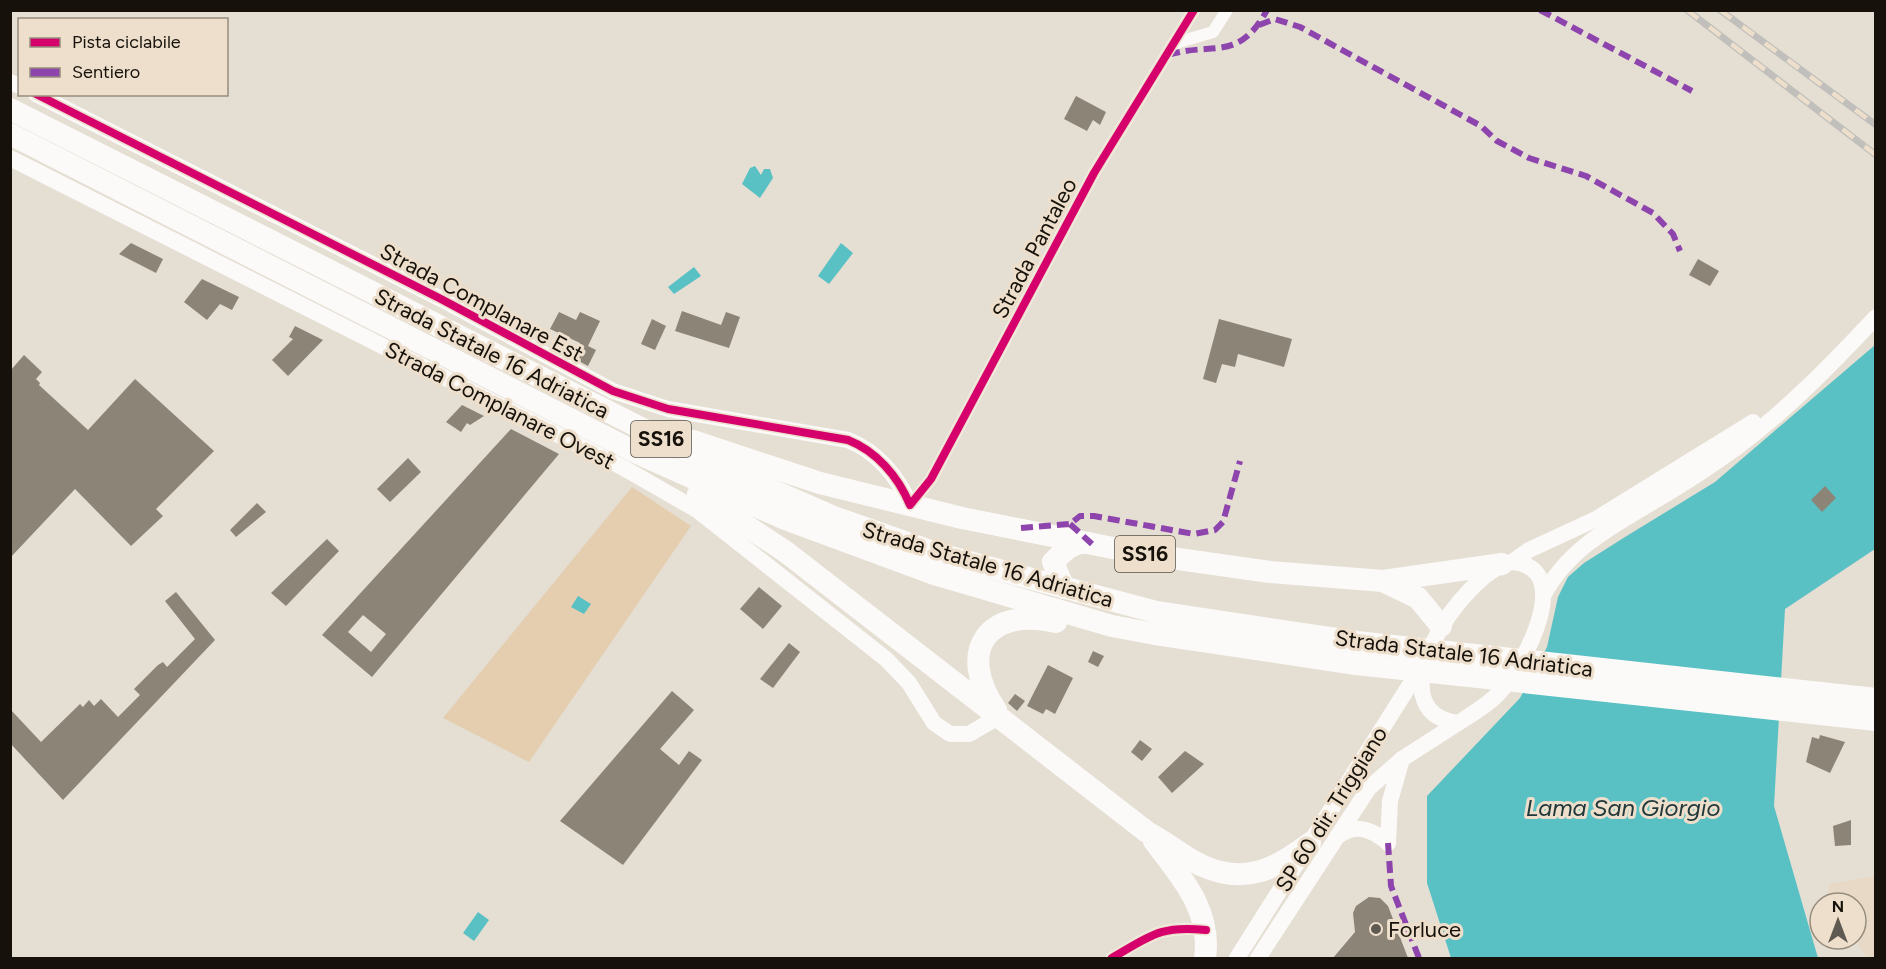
<svg xmlns="http://www.w3.org/2000/svg" width="1886" height="969" viewBox="0 0 1886 969" font-family="Figtree,sans-serif">
<style>
.built{fill:#e7d9c6}
.green{fill:#e4ceaf}
.water{fill:#59c1c4}
.building{fill:#8c8477;fill-rule:evenodd}
.lines{fill:none;stroke-linecap:round;stroke-linejoin:round}
.street{stroke:#fbfaf8;stroke-width:12}
.secondary{stroke:#fbfaf8;stroke-width:16}
.highway{stroke:#fbfaf8;stroke-width:22}
.rail-casing{stroke:#c0bfbb;stroke-width:7}
.rail{stroke:#eddfcb;stroke-width:4.5;stroke-dasharray:14;stroke-linecap:butt}
.quiet{stroke:#8e44ad;stroke-width:6;stroke-dasharray:12 6;stroke-linecap:butt}
.cycleway-casing{stroke:#eddfcb;stroke-width:11}
.cycleway{stroke:#d6006c;stroke-width:8}
.poi-dot{fill:#5e5951;stroke:#eddfcb;stroke-width:2}
.labels{text-anchor:middle;stroke-width:6;stroke-linejoin:round;paint-order:stroke}
.shield{fill:#eddfcb;stroke:#565045;stroke-width:1.5}
.shield-label{font-size:21px;font-weight:bold;fill:#16120b}
.street-label{font-size:22px;fill:#16120b;stroke:#eddfcb}
.poi-label{font-size:22px;fill:#16120b;stroke:#eddfcb;text-anchor:start}
.water-label{font-size:24px;font-style:italic;fill:#21383a;stroke:#eddfcb}
</style>
<rect width="100%" height="100%" fill="#e5ded3"/>
<!-- built -->
<polygon class="built" points="1875,876 1875,958 1867,958 1855,939 1856,903 1833,903 1828,894 1830,884"/>
<!-- green -->
<polygon class="green" points="632,487 691,526 529,762 443,718"/>
<!-- water -->
<g class="water">
<polygon points="755,166 761,175 764,169 770,169 773,178 760,198 742,184 750,168"/>
<polygon points="841,243 853,253 829,284 818,276"/>
<polygon points="694,267 701,276 674,294 668,287"/>
<polygon points="1875,345 1875,549 1785,609 1774,806 1818,958 1451,958 1427,883 1427,796 1520,698 1547,647 1558,597 1568,577 1584,563 1625,537 1715,482"/>
<polygon points="578,596 591,604 584,614 571,607"/>
<polygon points="478,912 489,920 474,941 463,933"/>
</g>
<!-- building -->
<g class="building">
<polygon points="1076,96 1106,112 1100,125 1093,120 1087,131 1064,119"/>
<polygon points="131,243 163,259 156,273 119,254"/>
<polygon points="1698,259 1719,271 1710,286 1689,275"/>
<polygon points="202,279 239,297 232,310 220,304 207,320 184,302"/>
<polygon points="682,311 721,325 726,312 740,317 729,348 675,331"/>
<polygon points="559,312 576,320 580,312 600,321 588,346 596,350 588,366 573,358 580,343 550,329"/>
<polygon points="652,319 666,326 655,350 641,344"/>
<polygon points="1219,319 1292,339 1284,367 1238,354 1235,367 1222,364 1216,383 1203,379"/>
<polygon points="295,326 323,340 288,376 272,360 293,339 289,337"/>
<polygon points="24,355 42,372 36,379 40,383 39,385 88,430 135,379 214,451 156,509 163,516 131,546 75,489 10,558 10,371"/>
<polygon points="462,405 484,416 470,425 467,423 461,432 446,422"/>
<path d="M511,429L559,454L372,677L322,635ZM363,615L386,634L371,652L348,632Z"/>
<polygon points="408,458 421,472 390,502 377,489"/>
<polygon points="1825,486 1836,498 1822,512 1811,500"/>
<polygon points="257,503 266,512 236,537 230,530"/>
<polygon points="327,539 339,551 286,606 271,593"/>
<polygon points="759,587 782,606 763,629 740,609"/>
<polygon points="176,592 215,640 63,800 10,743 10,709 41,742 80,704 83,707 89,700 94,706 101,699 118,717 140,695 134,689 158,665 163,662 167,667 195,639 165,601"/>
<polygon points="789,643 800,652 773,688 760,679"/>
<polygon points="1093,651 1104,656 1098,667 1088,662"/>
<polygon points="1048,665 1073,678 1055,714 1046,709 1043,714 1027,706"/>
<polygon points="672,691 694,710 660,749 679,765 689,751 702,760 623,865 560,821"/>
<polygon points="1015,694 1025,701 1017,711 1008,703"/>
<polygon points="1820,735 1845,742 1830,773 1806,762 1812,737 1819,739"/>
<polygon points="1140,740 1152,749 1142,761 1131,752"/>
<polygon points="1185,751 1204,764 1172,793 1158,777"/>
<polygon points="1851,820 1851,845 1835,846 1833,826"/>
<polygon points="1369,897 1380,898 1388,906 1408,958 1333,958 1355,932 1353,913 1356,906"/>
</g>
<g class="lines">
<!-- street -->
<g class="street">
<polyline points="1176,43 1213,32 1227,10"/>
<polyline points="910,505 931,479 1094,173 1194,10"/>
<path d="M1112,958C1150,936 1160,925 1206,930"/>
</g>
<!-- secondary -->
<g class="secondary">
<polyline points="10,82 20,86"/>
<path d="M36,94L441,299L613,391L668,409L848,440C876,451 898,476 910,505"/>
<polyline points="10,158 622,467 697,510 886,659 909,683 934,723 950,734 969,734 1000,716"/>
<path d="M1512,562C1578,568 1522,668 1499,693C1488,705 1472,714 1458,723C1371,711 1461,573 1512,562Z"/>
<polyline points="1512,562 1529,550 1596,519 1753,422"/>
<path d="M1543,596C1571,543 1623,521 1671,491C1693,478 1715,463 1736,448C1787,410 1832,364 1876,317"/>
<path d="M1338,836C1356,823 1372,829 1388,843"/>
<polyline points="1388,843 1390,801 1402,759"/>
<polyline points="1237,958 1423,664"/>
<polyline points="1258,958 1369,788 1402,759 1458,723"/>
</g>
<!-- highway -->
<g class="highway">
<polyline points="10,109 714,465 834,517 939,554 1156,612 1357,642 1876,699"/>
<polyline points="10,134 637,453 785,519 934,574 1112,626 1155,634 1356,664 1876,720"/>
<polyline points="693,441 820,483 962,518 1143,554 1270,572 1383,581 1502,564"/>
<path d="M698,494L786,552L1147,832C1167,842 1184,858 1203,866C1245,885 1276,869 1310,843"/>
<polyline points="1383,581 1418,598 1441,626"/>
<path d="M1064,588L1053,562C1063,552 1073,541 1088,543"/>
<path d="M996,710C956,651 987,606 1056,622"/>
<path d="M1154,841C1181,877 1212,910 1205,958"/>
</g>
<!-- rail casing -->
<g class="rail-casing">
<g id="rail">
<polyline points="1687,10 1876,155"/>
<polyline points="1720,10 1876,125"/>
</g>
</g>
<!-- rail -->
<use href="#rail" class="rail"/>
<!-- quiet -->
<g class="quiet">
<polyline points="1540,10 1692,91"/>
<polyline points="1259,25 1275,19 1300,27 1481,126 1497,141 1529,158 1586,176 1653,213 1673,234 1680,251"/>
<path d="M1168,55C1214,41 1238,63 1267,10"/>
<polyline points="1070,524 1092,544"/>
<polyline points="1021,528 1070,524 1080,516 1094,516 1194,534 1215,530 1223,522 1240,461"/>
<polyline points="1388,843 1391,886 1419,958"/>
</g>
<!-- cycleway casing -->
<g class="cycleway-casing">
<g id="cycleway">
<path d="M36,94L441,299L613,391L668,409L848,440C876,451 898,476 910,505L931,479L1094,173L1194,10"/>
<path d="M1112,958C1150,936 1160,925 1206,930"/>
</g>
</g>
<!-- cycleway -->
<use href="#cycleway" class="cycleway"/>
</g>
<!-- markers -->
<circle class="poi-dot" cx="1376" cy="929" r="6"/>
<g class="labels">
<!-- shield labels -->
<g class="shield">
<rect x="631" y="421" width="60" height="36" rx="4.5"/>
<rect x="1115" y="536" width="60" height="36" rx="4.5"/>
</g>
<g class="shield-label">
<text x="661" y="446">SS16</text>
<text x="1145" y="561">SS16</text>
</g>
<!-- street labels -->
<g class="street-label">
<text transform="translate(1034 248) rotate(-62)" y="8">Strada Pantaleo</text>
<text transform="translate(482 302) rotate(28)" y="8">Strada Complanare Est</text>
<text transform="translate(492 353) rotate(27)" y="8">Strada Statale 16 Adriatica</text>
<text transform="translate(500 405) rotate(27)" y="8">Strada Complanare Ovest</text>
<text transform="translate(988 564) rotate(16)" y="8">Strada Statale 16 Adriatica</text>
<text transform="translate(1464 653) rotate(7)" y="8">Strada Statale 16 Adriatica</text>
<text transform="translate(1331 809) rotate(-58)" y="8">SP 60 dir. Triggiano</text>
</g>
<!-- poi labels -->
<g class="poi-label">
<text x="1388" y="937">Forluce</text>
</g>
<!-- water labels -->
<g class="water-label">
<text x="1623" y="816">Lama San Giorgio</text>
</g>
</g>
<!-- border -->
<rect width="1886" height="969" fill="none" stroke="#16120b" stroke-width="24"/>
<!-- legend -->
<rect x="18" y="18" width="210" height="78" fill="#eddfcb" stroke="#978d7e" stroke-width="1.5"/>
<rect x="30" y="38" width="30" height="9" fill="#d6006c" stroke="#978d7e" stroke-width="1.5"/>
<text x="72" y="48" font-size="18" fill="#16120b">Pista ciclabile</text>
<rect x="30" y="68" width="30" height="9" fill="#8e44ad" stroke="#978d7e" stroke-width="1.5"/>
<text x="72" y="78" font-size="18" fill="#16120b">Sentiero</text>
<!-- north arrow -->
<g transform="translate(1838 921)"><circle r="28" fill="#eddfcb" stroke="#978d7e" stroke-width="1.5"/>
<path d="M0-4.5L10 22L0 15L-10 22Z" fill="#5e5951"/>
<text y="-9" font-size="16" font-weight="bold" text-anchor="middle" fill="#16120b">N</text>
</g>
</svg>
